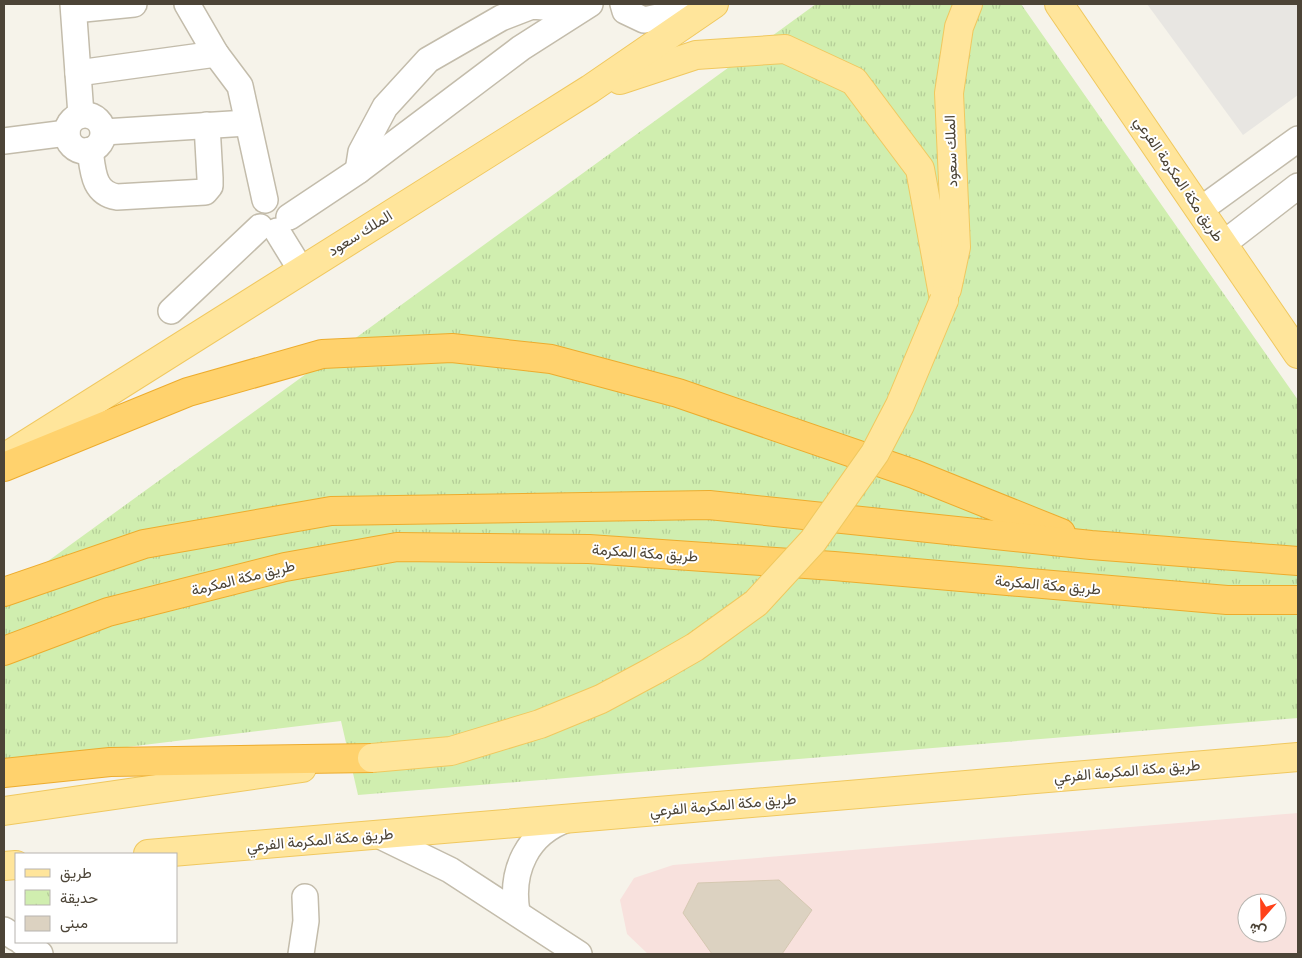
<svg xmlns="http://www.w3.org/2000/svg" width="1302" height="958" viewBox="0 0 1302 958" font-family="Signika,Vazirmatn,sans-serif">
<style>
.medical{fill:#f8e1dd;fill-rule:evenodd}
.park{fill:url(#park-tufts)}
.parking{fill:#e8e6e2}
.building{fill:#dcd2c1;stroke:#d5c8b1}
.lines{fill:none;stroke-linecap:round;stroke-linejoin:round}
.minor-casing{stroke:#c3bcab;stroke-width:28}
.major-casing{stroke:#f0c85f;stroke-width:30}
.highway-casing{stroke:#edac2d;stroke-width:30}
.minor{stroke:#fff;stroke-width:25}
.major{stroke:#ffe59b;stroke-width:28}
.highway{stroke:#ffd26d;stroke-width:28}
.major-bridge-casing{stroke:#f0c85f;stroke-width:30;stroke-linecap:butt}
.major-bridge{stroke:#ffe59b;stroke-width:28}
.labels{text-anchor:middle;stroke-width:4;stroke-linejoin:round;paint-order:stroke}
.street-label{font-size:15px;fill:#4c4437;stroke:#fff}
</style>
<defs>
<pattern id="park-tufts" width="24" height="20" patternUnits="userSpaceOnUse" patternTransform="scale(1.25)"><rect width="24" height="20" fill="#d0eeaf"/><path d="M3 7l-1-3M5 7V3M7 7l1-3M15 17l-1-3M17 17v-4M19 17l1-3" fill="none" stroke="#b4cd97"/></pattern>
</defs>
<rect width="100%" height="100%" fill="#f6f3ea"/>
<!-- medical -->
<path class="medical" d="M1298,813V954H648L627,934L620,900L634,878L673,865ZM1247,903H1277V933H1247Z"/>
<!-- park -->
<polygon class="park" points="816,4 1021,4 1298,400 1298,718 358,795 341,721 4,762 4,593"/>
<!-- parking -->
<polygon class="parking" points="1147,4 1298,4 1298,95 1243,135"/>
<!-- building -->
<polygon class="building" points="779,880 812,910 782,954 712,954 683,913 698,883"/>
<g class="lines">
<!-- minor casing -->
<g class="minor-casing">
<g id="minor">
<polyline points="73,4 81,115"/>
<polyline points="187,4 216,54 240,86 265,200"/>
<polyline points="623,4 625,11 644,20 709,6"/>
<polyline points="74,10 134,4"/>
<polyline points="78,73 216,54"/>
<circle cx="85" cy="133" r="18"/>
<polyline points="104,132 247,123"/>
<polyline points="4,141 67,133"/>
<path d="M90,150C93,171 93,193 117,197L205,192L210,186V178L207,125"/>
<polyline points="358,171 361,152 385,107 428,60 501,18 532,6 578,10"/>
<polyline points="1200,210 1298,139"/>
<polyline points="289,217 358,171 521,48 590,4"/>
<polyline points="277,231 301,270"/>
<polyline points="1223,244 1298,186"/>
<polyline points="171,311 260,227"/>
<polyline points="378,835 450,870 579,954"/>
<path d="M517,912C510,871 527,833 568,819"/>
<polyline points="4,930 16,938"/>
<polyline points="22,942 40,954"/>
<polyline points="301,954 306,921 305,897"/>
</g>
</g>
<!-- major casing -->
<g class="major-casing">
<g id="major">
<polyline points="1059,4 1298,354"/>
<polyline points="620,80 696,55 785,49 854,81 920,169 944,300"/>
<polyline points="947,289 956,247 949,93 959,27 968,4"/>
<polyline points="4,458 590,89 714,4"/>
<polyline points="4,811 302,768"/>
<polyline points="148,854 1298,757"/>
<polyline points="4,866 16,865"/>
</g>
</g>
<!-- highway casing -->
<g class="highway-casing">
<g id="highway">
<polyline points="4,467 188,392 322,354 452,348 551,359 678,393 914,474 1061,533"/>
<polyline points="4,592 144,544 331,511 709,505 1091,545 1298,561"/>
<polyline points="4,651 108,612 285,567 397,547 589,549 834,566 1227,600 1298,600"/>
<polyline points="4,773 110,762 372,758"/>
</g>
</g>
<!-- minor -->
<use href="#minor" class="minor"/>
<!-- major -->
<use href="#major" class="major"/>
<!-- highway -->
<use href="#highway" class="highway"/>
<!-- major-bridge casing -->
<g class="major-bridge-casing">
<polyline id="major-bridge" points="372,758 451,751 540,724 601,699 655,670 695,647 756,603 813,541 875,453 900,405 944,300"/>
</g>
<!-- major-bridge -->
<use href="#major-bridge" class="major-bridge"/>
</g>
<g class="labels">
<!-- street labels -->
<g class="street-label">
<text transform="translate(951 151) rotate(-92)" y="5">الملك سعود</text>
<text transform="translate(1179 179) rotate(56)" y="5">طريق مكة المكرمة الفرعي</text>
<text transform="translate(360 233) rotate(-32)" y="5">الملك سعود</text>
<text transform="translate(645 553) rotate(4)" y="5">طريق مكة المكرمة</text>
<text transform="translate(243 578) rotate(-14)" y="5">طريق مكة المكرمة</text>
<text transform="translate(1048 585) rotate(5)" y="5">طريق مكة المكرمة</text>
<text transform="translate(1127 771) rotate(-5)" y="5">طريق مكة المكرمة الفرعي</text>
<text transform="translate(723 805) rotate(-5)" y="5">طريق مكة المكرمة الفرعي</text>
<text transform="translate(320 840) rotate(-5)" y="5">طريق مكة المكرمة الفرعي</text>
</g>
</g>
<!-- border -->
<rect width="1302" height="958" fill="none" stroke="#4c4437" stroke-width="10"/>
<!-- legend -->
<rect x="15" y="853" width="162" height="90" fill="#ffffff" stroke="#b7b4af"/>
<rect x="25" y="869" width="25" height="8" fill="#ffe59b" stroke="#b7b4af"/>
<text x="60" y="878" font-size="15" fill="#4c4437">طريق</text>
<rect x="25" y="890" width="25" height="15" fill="url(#park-tufts)" stroke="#b7b4af"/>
<text x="60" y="903" font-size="15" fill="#4c4437">حديقة</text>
<rect x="25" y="916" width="25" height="15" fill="#dcd2c1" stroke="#b7b4af"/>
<text x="60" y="928" font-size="15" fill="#4c4437">مبنى</text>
<!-- north arrow -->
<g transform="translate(1262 918) rotate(200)"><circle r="24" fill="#ffffff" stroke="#b7b4af"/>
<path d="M0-4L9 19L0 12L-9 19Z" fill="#ff4119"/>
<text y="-8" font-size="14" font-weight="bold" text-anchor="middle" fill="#4c4437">ش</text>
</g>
</svg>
